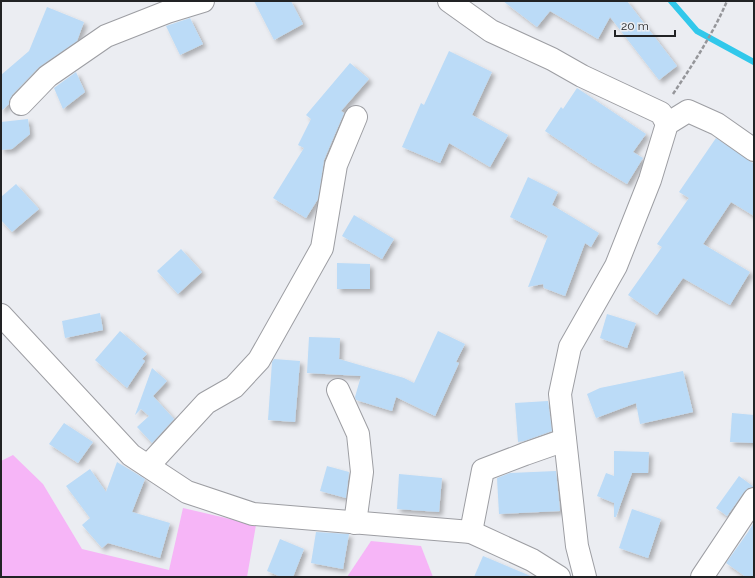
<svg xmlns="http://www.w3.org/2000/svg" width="755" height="578" viewBox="0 0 755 578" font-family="Raleway,sans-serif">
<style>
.green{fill:#f6b5f7}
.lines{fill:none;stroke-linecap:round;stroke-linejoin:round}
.stream{stroke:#31c8eb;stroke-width:6}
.building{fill:#bbdbf7;filter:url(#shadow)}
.minor-casing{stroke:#9d9ea3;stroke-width:24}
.path{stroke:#95969a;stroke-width:2.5;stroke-dasharray:4 2;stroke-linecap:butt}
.minor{stroke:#fff;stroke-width:22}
</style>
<defs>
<filter id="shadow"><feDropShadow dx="3.5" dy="3.5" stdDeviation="2" flood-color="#0004"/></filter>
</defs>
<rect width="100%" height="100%" fill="#ebedf2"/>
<!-- green -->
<g class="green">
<polygon points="13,455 43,484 82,549 169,570 183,508 256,525 247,577 1,577 1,461"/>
<polygon points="371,541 421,546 433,577 347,577"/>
</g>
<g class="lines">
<!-- stream -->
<polyline class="stream" points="671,1 697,31 754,62"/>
</g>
<!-- building -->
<g class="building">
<polygon points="254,1 291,1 303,24 274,40"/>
<polygon points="503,1 627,1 677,66 659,80 610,17 598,39 550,11 537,27"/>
<polygon points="47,7 84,22 77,41 39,67 12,95 9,101 9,104 1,111 1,75 29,51"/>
<polygon points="190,18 203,44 180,55 166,26"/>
<polygon points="449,51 492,72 472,115 508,135 490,167 449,143 440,163 402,147 421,103 424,105"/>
<polygon points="350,63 369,79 341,111 344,113 332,141 324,160 318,199 306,218 273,198 304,148 298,145 311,119 306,115"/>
<polygon points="76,72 85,92 63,109 54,88"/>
<polygon points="577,88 646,134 633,152 643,158 627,184 587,160 587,159 545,131 561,107 563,109"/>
<polygon points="28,119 30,134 12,149 1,150 1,122"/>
<polygon points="716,138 754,164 754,216 731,202 703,244 750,272 730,305 683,278 657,315 628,295 662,247 657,244 689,198 679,192"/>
<polygon points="528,177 558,192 552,205 599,233 591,247 585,243 565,296 544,288 543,284 528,287 548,236 510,217"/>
<polygon points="16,184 39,209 12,232 1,220 1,197"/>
<polygon points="354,215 394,239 382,259 342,236"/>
<polygon points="181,249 202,272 178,294 157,271"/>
<polygon points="337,263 370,264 370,289 337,289"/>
<polygon points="100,313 103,330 65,338 62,321"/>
<polygon points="607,314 636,323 627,348 600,338"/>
<polygon points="120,331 147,354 142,359 145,361 127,388 95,360"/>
<polygon points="438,331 465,344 456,362 459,363 435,416 396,397 392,411 356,400 355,397 361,376 307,373 309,337 340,338 339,359 404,378 414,383"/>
<polygon points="274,359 300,361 295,422 268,420 272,362"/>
<polygon points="152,368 167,381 153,396 174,419 152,443 137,427 149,416 141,409 135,415"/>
<polygon points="683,371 693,412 640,424 636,403 596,418 587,394 600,388"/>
<polygon points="548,401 552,431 524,441 518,442 515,403"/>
<polygon points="732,413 754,415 754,443 730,442"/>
<polygon points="64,423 93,442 78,463 49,444"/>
<polygon points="614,451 649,452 648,473 632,473 616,517 614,517 614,503 597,496 606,473 614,476"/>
<polygon points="117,462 145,479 132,512 170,523 160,558 108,543 102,548 82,525 90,518 66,486 90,469 106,492"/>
<polygon points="327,466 349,472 346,498 320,491"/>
<polygon points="556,471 560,511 499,514 497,478 510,473"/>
<polygon points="399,474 442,478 439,512 397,509"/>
<polygon points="739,476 754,487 748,488 744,492 727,516 716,508"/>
<polygon points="632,509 661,519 648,558 619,548"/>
<polygon points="754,522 754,577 746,577 726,563 748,532"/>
<polygon points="316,532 349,534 343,569 311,563"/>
<polygon points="280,539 304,549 293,577 281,577 267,571"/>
<polygon points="483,556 533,577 474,577"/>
</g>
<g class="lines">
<!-- minor casing -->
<g class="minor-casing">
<g id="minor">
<polyline points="449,1 491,31 552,59 582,76 661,113 667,124"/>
<polyline points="21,104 48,76 106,36 167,12 203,1"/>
<polyline points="1,315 131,455 187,492 253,514 471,532 532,560 559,577"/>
<polyline points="338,390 358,434 362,472 355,523"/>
<polyline points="148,466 206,403 234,387 259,360 322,248 336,165 356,117"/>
<polyline points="471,532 483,470 525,454 565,440"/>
<polyline points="585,577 577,546 560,394 570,347 616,266 650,180 667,124 688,111 717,124 754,150"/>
<polyline points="702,577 754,499"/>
</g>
</g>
<!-- path -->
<path class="path" d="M673,94C693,64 713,34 727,1"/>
<!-- minor -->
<use href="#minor" class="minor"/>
</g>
<!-- border -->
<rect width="755" height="578" fill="none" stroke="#222325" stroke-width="4"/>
<!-- scale -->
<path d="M615 30v6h60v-6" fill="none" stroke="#222325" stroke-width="2"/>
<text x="621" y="30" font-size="12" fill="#222325" stroke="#ebedf2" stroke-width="3" paint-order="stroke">20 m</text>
</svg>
